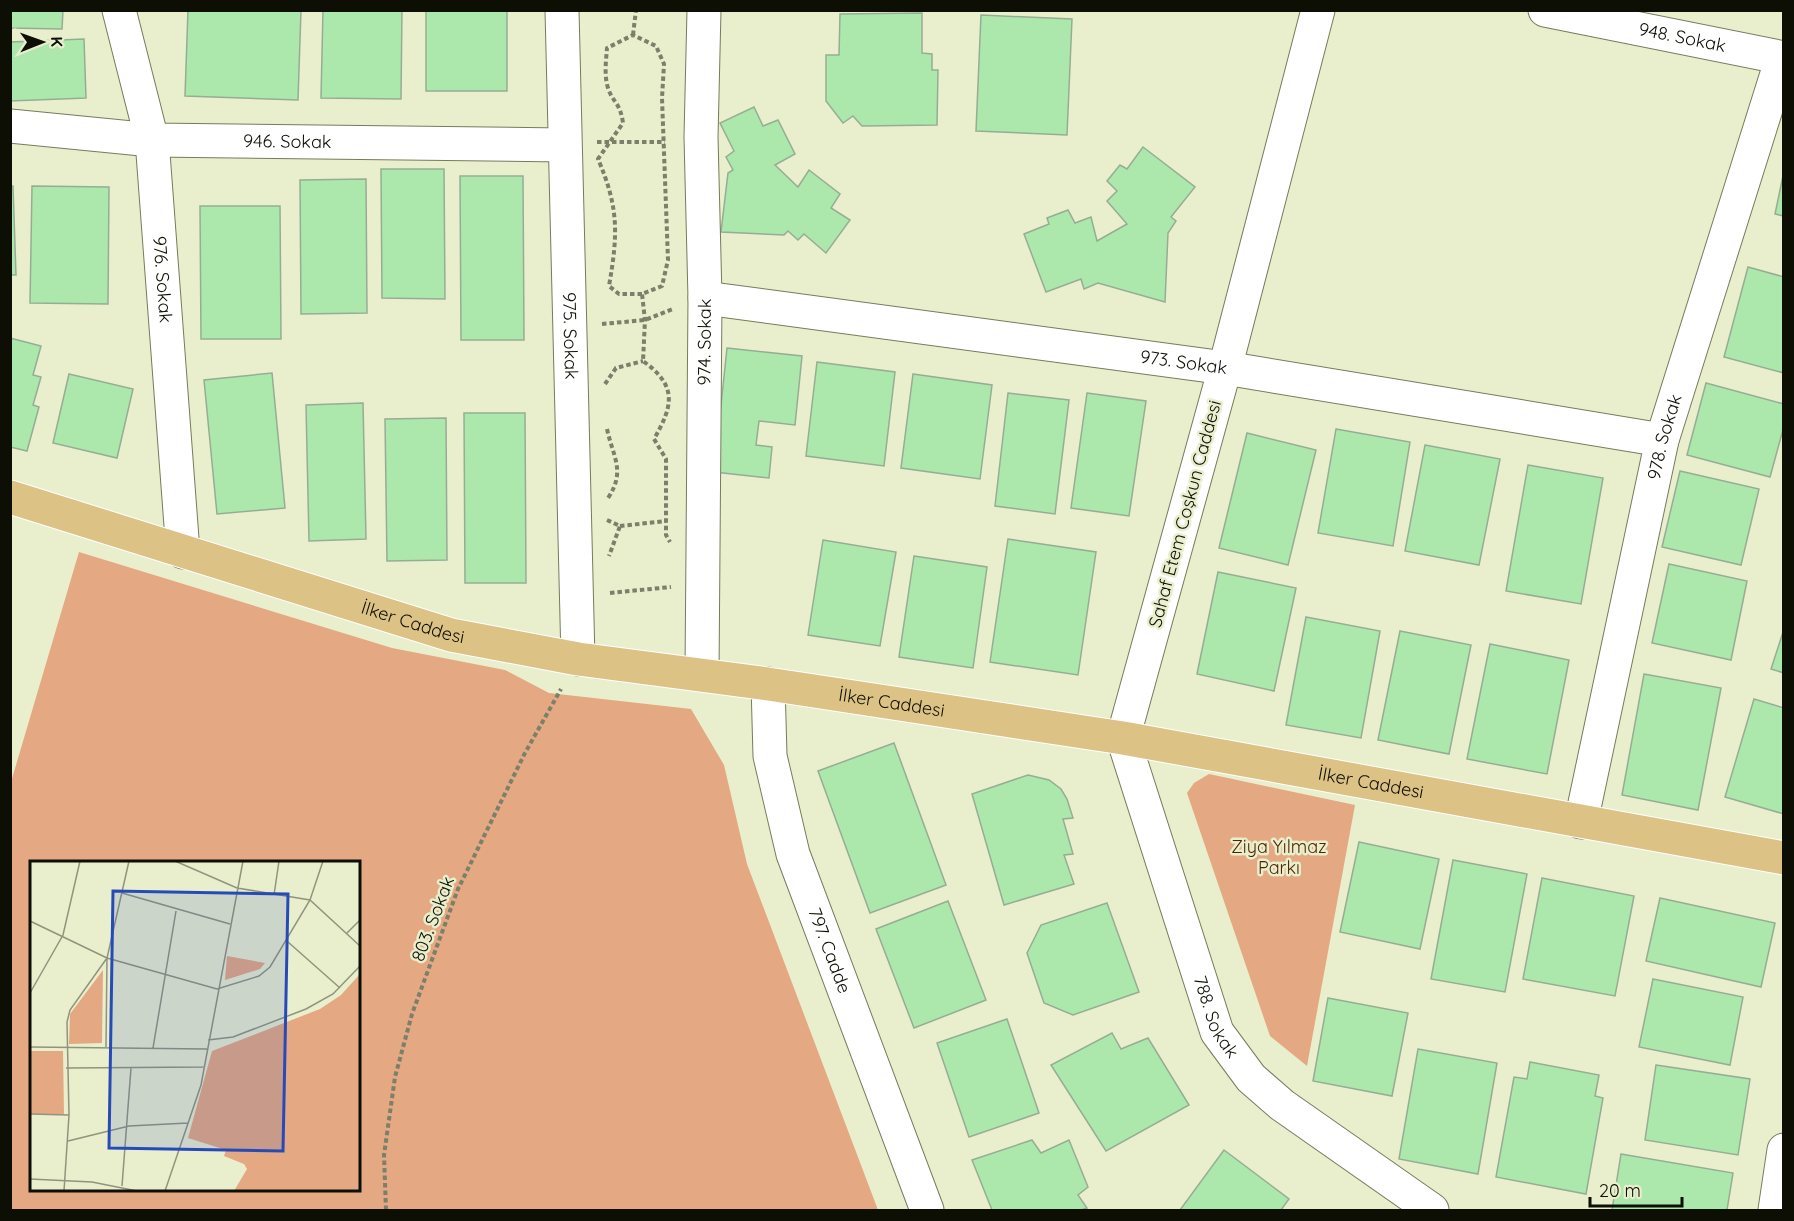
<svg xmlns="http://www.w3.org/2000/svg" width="1794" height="1221" viewBox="0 0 1794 1221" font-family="Quicksand,sans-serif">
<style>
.green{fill:#e4a882;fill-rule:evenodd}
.building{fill:#ace8ab;stroke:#96ad95;stroke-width:1.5}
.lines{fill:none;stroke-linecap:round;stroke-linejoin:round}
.minor-casing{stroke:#777b5d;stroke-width:35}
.major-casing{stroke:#fff;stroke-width:35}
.path{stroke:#7c7f6a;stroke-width:4;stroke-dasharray:4.5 3;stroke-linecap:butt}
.minor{stroke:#fff;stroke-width:33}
.major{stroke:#ddc285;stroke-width:33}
.labels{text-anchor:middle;stroke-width:5;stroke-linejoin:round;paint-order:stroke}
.street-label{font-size:18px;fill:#0d0e04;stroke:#e9eecd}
.park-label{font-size:18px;fill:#502400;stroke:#e9eecd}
.inset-road{fill:none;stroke:#91947d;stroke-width:1.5}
.view{fill:#264bb9;fill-opacity:0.15;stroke:#264bb9;stroke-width:3}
.inset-edge{fill:none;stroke:#0d0e04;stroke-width:3}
</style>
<rect width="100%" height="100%" fill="#e9eecd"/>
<!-- green -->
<g class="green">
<path d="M79,552L392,648L505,670L549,693L691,709L724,765L747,864L878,1210H11V782ZM32,862H358V1190H32Z"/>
<polygon points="1209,774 1355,805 1307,1066 1270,1036 1187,793 1194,783"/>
</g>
<!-- building -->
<g class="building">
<polygon points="10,10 63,10 62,29 10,28"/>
<polygon points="188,10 301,10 298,100 185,96"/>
<polygon points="323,10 402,10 401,99 321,98"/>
<rect x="426" y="10" width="81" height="81"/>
<polygon points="922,13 922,53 932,54 932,70 938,70 937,125 862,126 853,116 843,123 826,101 826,55 839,55 840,14"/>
<polygon points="981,15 1072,19 1067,135 976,131"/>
<polygon points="84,39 86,98 10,101 10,42"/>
<polygon points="754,107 763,126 778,120 795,154 775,165 798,187 809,170 840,194 831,208 850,220 826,253 804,234 798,240 788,231 784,235 721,232 728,173 733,170 726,157 734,151 720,123"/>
<polygon points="1143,147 1195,187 1171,217 1176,221 1168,233 1165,302 1098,283 1084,289 1081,279 1046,292 1024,234 1049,224 1047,218 1068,210 1075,223 1091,217 1097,241 1127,224 1107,201 1117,191 1107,181 1120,165 1127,169"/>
<polygon points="381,169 444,169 445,299 382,298"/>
<polygon points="1784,171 1784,216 1775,214"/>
<polygon points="460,176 523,176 524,340 461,340"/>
<polygon points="366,179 367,313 301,314 300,180"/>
<polygon points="10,186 13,186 16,275 10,275"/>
<polygon points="32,186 109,187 108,304 30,303"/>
<polygon points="200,206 280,206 281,339 201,339"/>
<polygon points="1748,267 1784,277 1784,373 1724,357"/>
<polygon points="10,338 41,346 33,375 41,377 33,405 39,407 27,451 10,447"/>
<polygon points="727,348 802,356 795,425 759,421 756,445 772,447 769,478 714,472"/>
<polygon points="817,362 895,372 884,466 806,456"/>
<polygon points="272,373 285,508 217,514 204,380"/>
<polygon points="69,374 133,389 117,458 53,443"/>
<polygon points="913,374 992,385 980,479 901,468"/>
<polygon points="1706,383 1784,404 1784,426 1770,477 1687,455"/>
<polygon points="1008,393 1069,400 1055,514 995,506"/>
<polygon points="1087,393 1146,401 1129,516 1071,508"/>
<polygon points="363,403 366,539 309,541 306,405"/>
<polygon points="464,413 525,413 526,583 465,583"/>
<polygon points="446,418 447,560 387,561 385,419"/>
<polygon points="1336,429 1410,442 1393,546 1318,533"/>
<polygon points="1247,433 1316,450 1288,565 1219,548"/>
<polygon points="1425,445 1500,459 1479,565 1405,551"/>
<polygon points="1528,465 1603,478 1581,604 1506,591"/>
<polygon points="1680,471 1759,489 1741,565 1662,547"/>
<polygon points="1008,539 1096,552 1078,675 990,662"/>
<polygon points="823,540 896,552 880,646 808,635"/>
<polygon points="914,556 987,567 973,668 899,657"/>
<polygon points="1669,564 1747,581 1731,660 1652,643"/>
<polygon points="1218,572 1296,588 1274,691 1197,674"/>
<polygon points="1306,617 1380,631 1361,738 1286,725"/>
<polygon points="1784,629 1784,673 1771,669"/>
<polygon points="1400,631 1471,645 1449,754 1378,740"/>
<polygon points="1490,644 1569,660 1547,774 1467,759"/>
<polygon points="1644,674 1721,688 1698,810 1622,795"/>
<polygon points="1754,699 1784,708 1784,814 1725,797"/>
<polygon points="894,743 946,885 870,913 818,771"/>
<polygon points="1028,775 1049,780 1061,789 1067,799 1073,818 1063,819 1073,854 1064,855 1074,884 1004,905 972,794"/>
<polygon points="1359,842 1439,859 1420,949 1340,932"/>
<polygon points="1453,860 1527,874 1505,992 1431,979"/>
<polygon points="1542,878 1634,896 1615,996 1523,979"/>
<polygon points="1660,898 1775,923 1761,987 1646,961"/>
<polygon points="948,901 986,1000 914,1028 876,929"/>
<polygon points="1107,903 1139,992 1073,1015 1044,1003 1027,953 1041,925"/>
<polygon points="1653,979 1743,997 1730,1065 1639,1047"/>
<polygon points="1328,998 1408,1013 1392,1096 1313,1081"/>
<polygon points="1007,1019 1039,1113 969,1137 937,1043"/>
<polygon points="1112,1033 1121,1049 1148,1038 1189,1105 1106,1151 1051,1065"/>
<polygon points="1418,1049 1497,1063 1478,1174 1399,1159"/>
<polygon points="1530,1062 1599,1075 1595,1096 1603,1098 1586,1194 1496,1177 1514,1077 1527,1079"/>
<polygon points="1656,1065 1750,1079 1738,1155 1645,1140"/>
<polygon points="1032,1140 1041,1153 1069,1140 1088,1187 1078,1195 1087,1208 1081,1210 992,1210 972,1160"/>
<polygon points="1224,1150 1289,1199 1281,1210 1180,1210"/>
<polygon points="1621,1154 1733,1173 1727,1210 1612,1210"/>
</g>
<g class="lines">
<!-- minor casing -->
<g class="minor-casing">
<g id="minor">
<path id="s1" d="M119,10L152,140L183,552"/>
<path id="s2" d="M562,10L578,659"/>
<path id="s3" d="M1318,10L1225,368L1123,738L1217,1032L1251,1078L1282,1105L1432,1210"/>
<path id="s4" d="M1545,10L1784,58"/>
<path id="s5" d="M10,126L152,140L564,145"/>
<path id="s6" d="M705,298L1225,368L1662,440"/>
<path id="s7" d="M702,674L705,298L701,137L704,10"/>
<path id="s8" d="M768,684L770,756L793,854L927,1210"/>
<path id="s9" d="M1581,822L1662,440L1782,58"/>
<polyline points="1775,1210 1784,1150"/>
</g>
</g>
<!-- major casing -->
<g class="major-casing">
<g id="major">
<path id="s10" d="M10,497L451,635L578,659L768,684L1123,738L1784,858"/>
</g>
</g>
<!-- path -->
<g class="path">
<polyline points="633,35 636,10"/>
<polyline points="597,142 665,142"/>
<path d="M642,294H619L609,286C618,234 619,208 598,159L623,123C620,102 613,103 608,88C604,75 606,61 607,48L633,35L656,46L664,64L662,98L668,260L662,286L642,294L645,320L643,361C678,386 673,406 654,439L666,459V535L670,542"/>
<polyline points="602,324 645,320 673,309"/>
<polyline points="605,384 616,368 643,361"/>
<path d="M607,429C613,457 626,471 608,498"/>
<polyline points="607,520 620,526 609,556"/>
<polyline points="620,526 666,521"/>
<polyline points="610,593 671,587"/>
<polyline points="386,1210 384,1155 395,1077 412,1014 458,889 525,753 561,689"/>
</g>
<!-- minor -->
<use href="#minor" class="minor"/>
<!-- major -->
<use href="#major" class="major"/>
</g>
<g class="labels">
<!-- street labels -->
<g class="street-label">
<text dy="6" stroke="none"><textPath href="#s4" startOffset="140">948. Sokak</textPath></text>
<text dy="6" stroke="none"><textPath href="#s5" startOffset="278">946. Sokak</textPath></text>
<text dy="6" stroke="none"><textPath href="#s1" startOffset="274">976. Sokak</textPath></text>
<text dy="6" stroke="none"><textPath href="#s2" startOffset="326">975. Sokak</textPath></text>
<text dy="6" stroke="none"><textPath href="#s7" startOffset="332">974. Sokak</textPath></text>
<text dy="6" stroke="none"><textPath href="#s6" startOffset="483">973. Sokak</textPath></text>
<text dy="6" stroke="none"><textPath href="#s9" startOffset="394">978. Sokak</textPath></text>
<text transform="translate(1185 514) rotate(-75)" y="6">Sahaf Etem Coşkun Caddesi</text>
<text dy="6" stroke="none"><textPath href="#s10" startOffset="422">İlker Caddesi</textPath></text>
<text dy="6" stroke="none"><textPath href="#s10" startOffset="908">İlker Caddesi</textPath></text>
<text dy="6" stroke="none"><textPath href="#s10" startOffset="1394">İlker Caddesi</textPath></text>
<text transform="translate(433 919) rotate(-69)" y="6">803. Sokak</text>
<text dy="6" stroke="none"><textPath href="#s8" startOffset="276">797. Cadde</textPath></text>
<text dy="6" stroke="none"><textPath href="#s3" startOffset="1048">788. Sokak</textPath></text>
</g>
<!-- park labels -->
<g class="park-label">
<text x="1279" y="853">Ziya Yılmaz<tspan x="1279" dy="21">Parkı</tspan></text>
</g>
</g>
<!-- overview -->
<g transform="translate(30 861)">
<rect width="330" height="330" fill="#e9eecd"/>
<path d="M197,95L235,102L230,108L195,119ZM73,109L72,182L39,183L40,153ZM330,113V330H204L217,308L214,303L194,295L196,289L158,277L182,190L290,148L311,134ZM0,190H33L34,253H0Z" fill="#e4a882"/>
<path class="inset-road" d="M145,0L207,27L280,39L330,85M92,32L200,63M244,34L249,0M0,60L77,97L187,128L229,115L240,106L280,39L293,0M317,72L330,59M258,81L310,127M0,132L33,74L50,0M178,179L203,176L276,148L303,133L330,105M0,186L177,188M76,186L77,97L99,0M123,187L146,50M36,207L175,206M0,253L39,254M38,280L99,265L158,262M0,318L62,321L107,330M92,325L101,207M34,330L39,254L37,161L40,149L77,97M135,330L171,224L213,0"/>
<path class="view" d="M83,30L258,33L253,290L79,287Z"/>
<rect width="330" height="330" class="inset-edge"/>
</g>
<!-- border -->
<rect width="1794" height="1221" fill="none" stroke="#0d0e04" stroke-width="24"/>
<!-- north arrow -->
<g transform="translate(42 42) rotate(89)" stroke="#e9eecd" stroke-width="4.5" paint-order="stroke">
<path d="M0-4.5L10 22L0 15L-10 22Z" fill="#0d0e04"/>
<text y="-9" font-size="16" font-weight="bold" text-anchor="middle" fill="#0d0e04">K</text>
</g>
<!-- scale -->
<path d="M1590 1197v9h92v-9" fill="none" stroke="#0d0e04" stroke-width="3"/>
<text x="1599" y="1197" font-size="18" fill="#0d0e04" stroke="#e9eecd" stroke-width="4.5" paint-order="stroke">20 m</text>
</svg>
